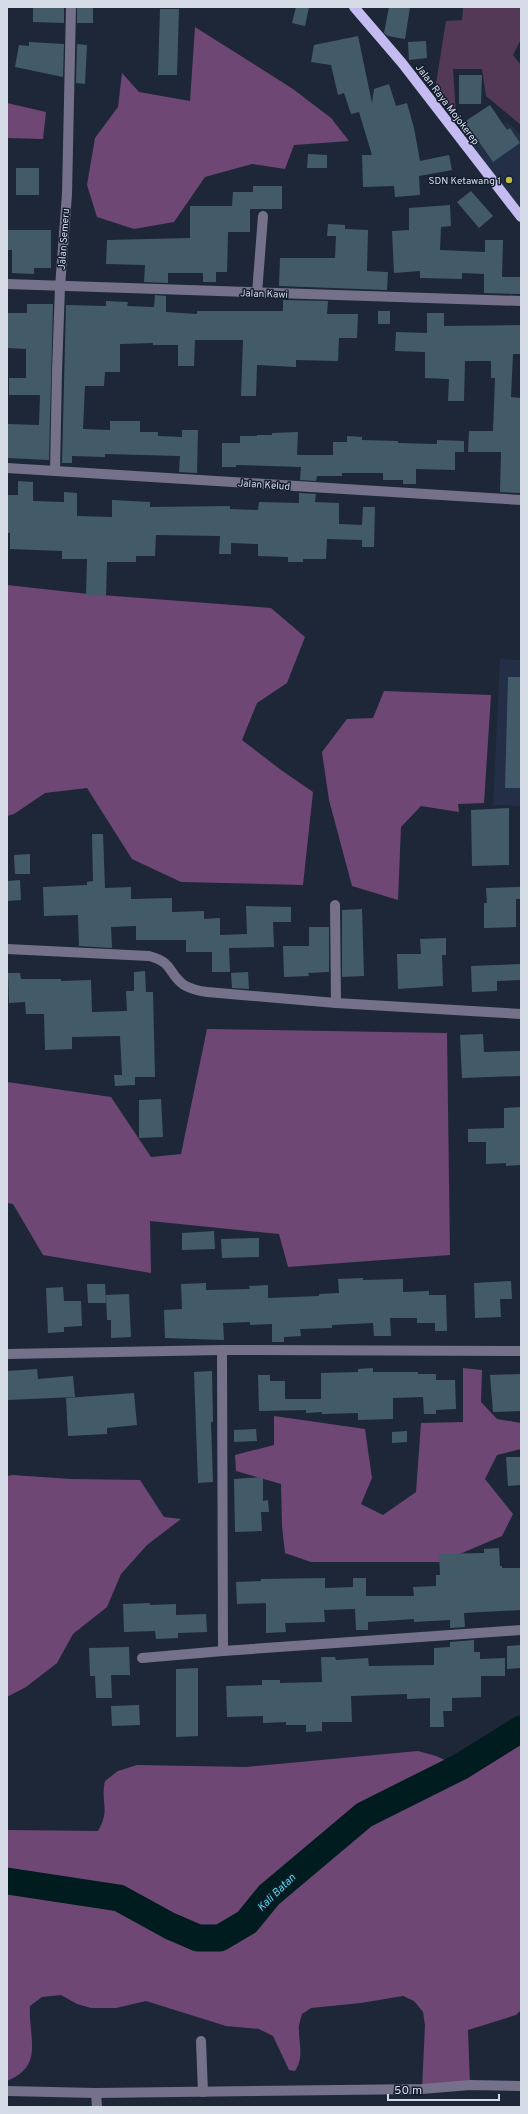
<svg xmlns="http://www.w3.org/2000/svg" width="528" height="2114" viewBox="0 0 528 2114" font-family="Overpass,sans-serif">
<style>
.built{fill:#222f46}
.green{fill:#533956}
.forest{fill:#6f4774}
.lines{fill:none;stroke-linecap:round;stroke-linejoin:round}
.river{stroke:#001c1e;stroke-width:27}
.building{fill:#435b68}
.minor{stroke:#75718a;stroke-width:10}
.major{stroke:#c4bcf0;stroke-width:10}
.poi-dot{fill:#bdbf43;stroke:#141d2e;stroke-width:1.5}
.labels{text-anchor:middle;stroke-width:3;stroke-linejoin:round;paint-order:stroke}
.street-label{font-size:10px;fill:#d5dce8;stroke:#141d2e}
.poi-label{font-size:10px;fill:#d5dce8;stroke:#141d2e;text-anchor:end}
.water-label{font-size:11px;font-style:italic;fill:#54dbe4;stroke:#141d2e}
</style>
<rect width="100%" height="100%" fill="#1d2738"/>
<!-- built -->
<g class="built">
<polygon points="507,121 521,135 521,212 471,149"/>
<polygon points="500,659 521,660 521,806 493,805"/>
</g>
<!-- green -->
<polygon class="green" points="463,7 521,7 521,39 513,55 521,65 521,125 486,96 482,69 453,69 456,115 435,90 446,21 462,20"/>
<!-- forest -->
<g class="forest">
<polygon points="195,27 293,89 331,118 349,141 294,145 285,169 252,164 205,177 174,222 134,229 97,217 87,185 95,138 118,107 122,73 139,92 190,101"/>
<polygon points="7,103 46,112 43,139 7,138"/>
<polygon points="7,585 88,594 271,608 305,637 287,683 257,703 242,740 281,770 313,792 303,885 181,882 132,859 87,788 45,793 14,814 7,816"/>
<polygon points="384,691 491,695 484,803 458,804 459,812 421,806 401,827 398,900 352,886 329,800 322,752 347,719 373,718"/>
<polygon points="207,1029 447,1033 450,1255 288,1267 279,1234 150,1221 151,1273 43,1255 13,1204 7,1203 7,1082 111,1097 151,1157 181,1154"/>
<polygon points="463,1368 482,1370 481,1402 497,1419 521,1423 521,1449 497,1455 485,1479 513,1514 502,1536 441,1562 311,1562 285,1553 282,1526 281,1484 236,1471 235,1455 274,1445 274,1416 365,1429 372,1478 361,1504 383,1515 416,1492 421,1423 463,1422"/>
<polygon points="12,1475 71,1479 140,1480 164,1517 181,1519 147,1545 121,1574 107,1607 73,1634 57,1663 26,1687 7,1697 7,1476"/>
<path d="M521,1729V2010L516,2015L468,2030L470,2085L422,2089L425,2025L423,2012L414,2001L403,1996L361,2003L311,2008L302,2014C301,2019 298,2025 299,2030C299,2046 304,2057 295,2071L289,2070L273,2036L259,2029L226,2026L146,2001L116,2008H91L77,2004L61,1995L42,1997L30,2006C28,2037 45,2066 7,2081V1830L98,1831C111,1808 100,1804 105,1781L118,1771L137,1765L246,1767L418,1751L436,1756L460,1767Z"/>
</g>
<g class="lines">
<!-- river -->
<polyline class="river" points="7,1881 119,1898 170,1926 198,1938 220,1938 247,1922 269,1895 364,1815 460,1767 521,1729"/>
</g>
<!-- building -->
<g class="building">
<polygon points="33,7 64,7 64,23 33,22"/>
<rect x="77" y="7" width="16" height="16"/>
<polygon points="296,7 309,7 305,26 292,23"/>
<polygon points="389,7 410,7 405,39 388,36 384,33"/>
<polygon points="160,9 179,9 177,75 158,75"/>
<polygon points="358,36 372,103 374,89 389,84 396,106 407,103 414,128 420,161 449,155 452,170 419,176 420,195 395,197 394,186 363,187 362,155 372,155 359,112 351,114 344,93 338,95 331,65 311,62 314,45"/>
<polygon points="426,41 427,58 409,60 408,42"/>
<polygon points="29,42 64,44 63,77 15,67 19,45 29,46"/>
<polygon points="77,44 87,45 85,84 76,83"/>
<polygon points="459,75 482,75 481,104 459,104"/>
<polygon points="490,105 507,130 510,128 520,143 493,162 475,136 470,139 461,124"/>
<polygon points="308,154 327,155 327,168 307,168"/>
<rect x="16" y="168" width="23" height="27"/>
<polygon points="253,186 282,186 282,209 250,209 250,232 228,232 227,272 216,272 216,282 203,282 203,273 168,273 168,283 144,282 145,265 106,264 107,240 190,238 190,206 232,206 233,192 253,192"/>
<polygon points="471,191 493,216 479,228 457,202"/>
<polygon points="450,205 451,226 441,227 440,250 485,252 485,240 503,240 502,277 521,277 521,294 484,293 484,274 462,273 462,279 420,278 420,271 394,273 392,231 409,230 409,208"/>
<polygon points="328,224 345,225 345,229 368,230 367,271 388,272 387,290 279,286 280,258 335,258 336,236 327,236"/>
<polygon points="7,230 51,230 51,268 34,268 34,274 12,273 12,250 7,250"/>
<polygon points="155,295 166,296 166,312 197,314 197,311 283,311 283,300 328,301 327,314 358,314 357,338 339,338 338,361 296,360 296,367 257,365 256,396 241,396 243,340 195,340 194,366 178,366 178,345 153,345 153,343 120,344 120,372 105,372 104,386 85,386 83,429 110,430 110,421 140,421 140,432 158,432 158,436 182,437 182,430 198,430 197,473 179,472 180,456 105,454 105,457 72,456 72,463 62,463 66,305 106,306 106,301 128,302 127,306 154,307"/>
<polygon points="27,304 53,304 49,460 7,458 7,424 39,425 40,395 9,395 9,378 26,378 26,349 7,348 7,313 27,313"/>
<rect x="378" y="311" width="12" height="13"/>
<polygon points="427,313 444,313 444,326 521,325 521,354 513,354 511,397 521,398 521,493 500,492 501,452 468,452 469,431 493,431 495,378 491,378 491,361 465,361 464,401 448,401 449,379 425,378 425,352 395,351 396,332 427,333"/>
<polygon points="298,432 297,455 333,455 333,442 347,442 347,436 362,437 362,440 398,441 398,443 437,444 437,440 464,441 464,452 455,452 455,470 416,469 416,484 403,484 403,480 383,480 383,473 342,473 342,476 317,476 316,481 300,480 301,467 236,465 236,467 222,467 222,443 240,443 240,436 257,436 257,435 272,435 272,433"/>
<polygon points="18,481 33,482 33,501 64,502 64,492 77,493 77,516 112,517 112,500 150,502 150,507 230,506 230,509 258,510 259,502 299,503 299,493 316,494 315,502 339,503 339,524 362,525 363,507 375,507 374,547 362,547 362,540 327,539 326,559 303,559 303,562 288,562 288,557 258,556 258,544 231,543 231,554 219,554 220,536 156,535 155,556 136,556 136,562 107,562 106,596 86,595 87,559 62,559 62,551 10,549 10,533 7,533 7,495 18,495"/>
<polygon points="508,677 521,677 521,788 505,788"/>
<polygon points="509,808 509,865 472,866 471,810"/>
<polygon points="92,834 103,834 105,888 131,887 131,899 172,898 172,912 204,911 204,919 220,918 220,935 247,934 246,906 291,907 291,922 273,922 274,947 229,948 230,972 212,972 212,952 186,952 186,940 136,940 136,926 111,927 112,948 79,946 78,915 44,916 43,887 87,885 87,882 93,881"/>
<polygon points="30,854 30,874 15,874 14,855"/>
<polygon points="20,880 21,900 7,901 7,881"/>
<polygon points="521,887 521,899 516,899 516,927 484,928 484,903 487,903 486,888"/>
<polygon points="362,909 364,976 342,977 342,910"/>
<polygon points="309,927 329,927 329,972 308,973 309,976 284,977 283,946 309,946"/>
<polygon points="446,938 446,955 442,955 443,986 398,989 397,954 421,954 420,939"/>
<polygon points="521,964 521,980 497,981 497,991 472,992 471,966"/>
<polygon points="145,971 146,992 153,992 155,1077 135,1077 135,1085 115,1086 114,1075 122,1075 120,1036 72,1037 72,1049 45,1050 44,1014 26,1014 25,1002 9,1003 8,973 20,973 21,979 61,979 61,981 91,980 92,1012 127,1011 126,991 134,991 134,972"/>
<polygon points="248,972 249,989 232,988 231,973"/>
<polygon points="483,1034 484,1052 521,1051 521,1076 462,1078 460,1035"/>
<polygon points="161,1099 163,1137 139,1138 139,1100"/>
<polygon points="521,1107 521,1165 506,1166 506,1163 486,1164 486,1142 468,1142 468,1129 504,1128 504,1108"/>
<polygon points="214,1231 215,1249 182,1250 182,1233"/>
<polygon points="259,1238 259,1257 222,1258 221,1239"/>
<polygon points="363,1278 363,1280 403,1279 403,1292 429,1291 429,1295 446,1295 447,1331 435,1331 435,1323 417,1323 417,1318 390,1318 391,1336 374,1336 373,1323 332,1325 332,1328 300,1329 301,1336 284,1337 284,1342 272,1342 272,1324 250,1325 250,1322 223,1323 224,1340 165,1338 164,1310 182,1309 181,1284 206,1283 206,1290 250,1289 249,1286 268,1285 268,1298 319,1296 319,1294 339,1293 338,1279"/>
<polygon points="511,1281 512,1299 500,1299 501,1317 475,1318 474,1283"/>
<polygon points="87,1284 105,1284 106,1303 88,1303"/>
<polygon points="63,1287 64,1301 81,1301 82,1326 64,1327 64,1332 48,1333 46,1288"/>
<polygon points="129,1294 131,1337 111,1338 111,1320 107,1320 106,1295"/>
<polygon points="373,1368 373,1372 418,1372 418,1374 436,1374 436,1380 455,1380 456,1409 436,1410 436,1414 424,1414 423,1397 393,1398 393,1419 358,1420 358,1413 322,1414 322,1412 306,1413 306,1410 259,1411 258,1375 270,1375 270,1381 285,1381 285,1399 321,1399 321,1373 358,1372 358,1369"/>
<polygon points="37,1369 38,1379 73,1376 75,1397 7,1400 7,1371"/>
<polygon points="212,1371 213,1422 211,1422 213,1482 198,1483 194,1372"/>
<polygon points="521,1374 521,1411 493,1412 490,1375"/>
<polygon points="134,1393 137,1425 107,1428 107,1434 68,1436 66,1398"/>
<polygon points="256,1429 257,1441 234,1442 234,1430"/>
<polygon points="407,1431 407,1442 392,1443 392,1432"/>
<polygon points="506,1457 521,1457 521,1485 508,1486"/>
<polygon points="263,1477 263,1501 268,1500 269,1512 261,1512 262,1531 235,1532 234,1479"/>
<polygon points="499,1548 500,1566 502,1566 502,1568 521,1568 521,1610 464,1613 465,1627 450,1628 450,1620 414,1622 414,1619 368,1622 368,1630 356,1630 355,1609 324,1610 325,1622 285,1623 286,1632 266,1633 266,1603 237,1604 236,1582 261,1581 261,1579 325,1578 325,1588 353,1587 353,1578 366,1578 366,1596 414,1596 413,1587 436,1586 436,1575 440,1575 439,1554 484,1553 484,1549"/>
<polygon points="150,1603 150,1605 176,1604 176,1615 206,1614 207,1632 178,1633 178,1638 156,1639 155,1631 124,1632 123,1604"/>
<polygon points="474,1640 474,1652 480,1652 480,1659 505,1658 505,1676 481,1676 481,1697 452,1698 452,1711 443,1711 444,1727 430,1727 430,1698 407,1699 407,1694 351,1696 352,1722 322,1722 322,1731 306,1732 306,1725 286,1725 286,1722 263,1723 263,1716 227,1717 226,1686 262,1685 262,1680 280,1680 280,1683 322,1682 321,1657 335,1657 336,1660 368,1658 369,1666 434,1665 434,1648 450,1647 450,1642"/>
<polygon points="521,1645 521,1668 507,1669 507,1646"/>
<polygon points="129,1647 130,1675 111,1675 112,1698 96,1698 95,1676 90,1676 89,1648"/>
<polygon points="198,1668 198,1736 176,1737 176,1669"/>
<polygon points="139,1705 140,1725 112,1726 111,1706"/>
</g>
<g class="lines">
<!-- minor -->
<g class="minor">
<polyline points="7,284 521,301"/>
<polyline points="257,293 263,216"/>
<polyline points="7,468 521,500"/>
<polyline points="55,471 57,371 60,287 67,194 71,7"/>
<polyline points="335,905 336,1003"/>
<path d="M7,949L149,956C175,963 167,973 184,985C191,989 199,991 207,992L336,1003L521,1014"/>
<polyline points="7,1354 222,1350 521,1351"/>
<polyline points="223,1651 521,1630"/>
<polyline points="142,1658 223,1651 222,1350"/>
<polyline points="201,2041 203,2092"/>
<polyline points="7,2091 96,2093 422,2089 470,2085 521,2086"/>
<polyline points="96,2093 97,2107"/>
</g>
<!-- major -->
<polyline class="major" points="354,7 402,63 521,217"/>
</g>
<!-- markers -->
<circle class="poi-dot" cx="509" cy="180" r="4"/>
<g class="labels">
<!-- street labels -->
<g class="street-label">
<text transform="translate(448 104) rotate(53)" y="4">Jalan Raya Mojokerep</text>
<text transform="translate(63 239) rotate(-86)" y="4">Jalan Semeru</text>
<text transform="translate(264 293) rotate(2)" y="4">Jalan Kawi</text>
<text transform="translate(264 484) rotate(4)" y="4">Jalan Kelud</text>
</g>
<!-- poi labels -->
<g class="poi-label">
<text x="501" y="184">SDN Ketawang 1</text>
</g>
<!-- water labels -->
<g class="water-label">
<text transform="translate(276 1892) rotate(-44)" y="4">Kali Batan</text>
</g>
</g>
<!-- border -->
<rect width="528" height="2114" fill="none" stroke="#d5dce8" stroke-width="16"/>
<!-- scale -->
<path d="M388 2094v6h111v-6" fill="none" stroke="#d5dce8" stroke-width="2"/>
<text x="394" y="2094" font-size="12" fill="#d5dce8" stroke="#141d2e" stroke-width="3" paint-order="stroke">50 m</text>
</svg>
